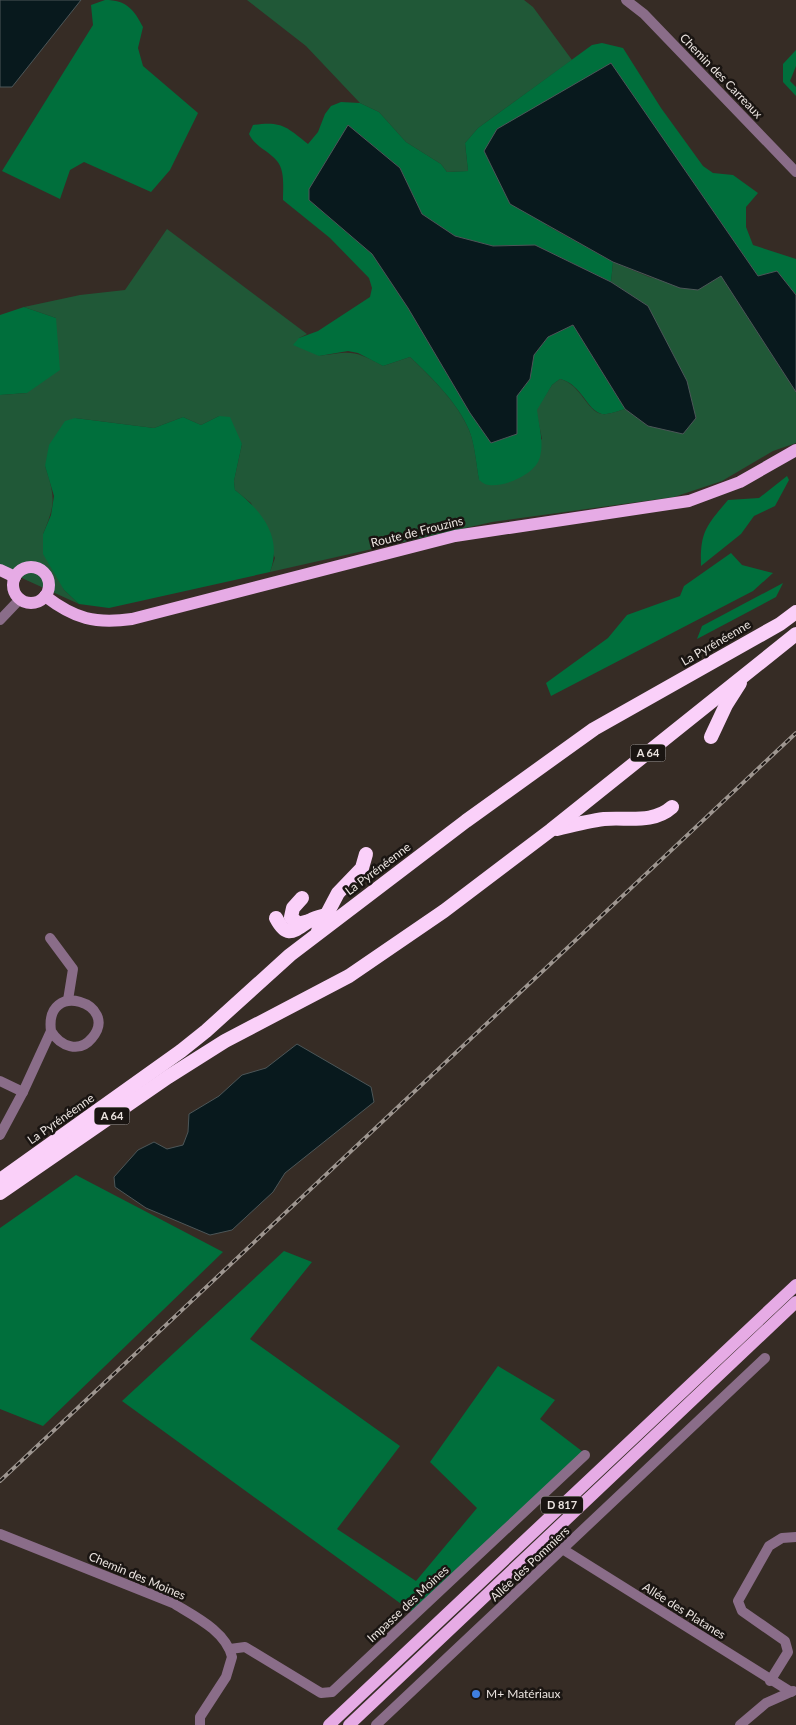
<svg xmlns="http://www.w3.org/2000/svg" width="796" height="1725" viewBox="0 0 796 1725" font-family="Lato,sans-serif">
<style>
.green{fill:#205837}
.forest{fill:#006f3c}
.water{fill:#08191d;stroke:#4c5658}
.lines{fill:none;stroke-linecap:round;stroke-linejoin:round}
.minor{stroke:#8a6d89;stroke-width:10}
.major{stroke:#e6abe5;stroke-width:12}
.highway{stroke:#fad0f9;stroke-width:14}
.rail-casing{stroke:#9e9690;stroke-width:4}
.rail{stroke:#1a1512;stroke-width:2;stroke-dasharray:5.5;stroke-linecap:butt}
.shop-dot{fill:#3f7fe0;stroke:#1a1512;stroke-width:2}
.labels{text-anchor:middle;stroke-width:5;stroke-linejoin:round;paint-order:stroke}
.shield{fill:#1a1512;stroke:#aca6a2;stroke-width:1}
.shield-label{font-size:11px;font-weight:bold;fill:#ebe4e0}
.street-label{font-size:12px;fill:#ebe4e0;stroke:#1a1512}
.poi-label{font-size:12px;fill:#ebe4e0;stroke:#1a1512;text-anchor:start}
</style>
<rect width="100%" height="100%" fill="#362c25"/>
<!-- green -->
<g class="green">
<polygon points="247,0 524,0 533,7 572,60 478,128 465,143 468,171 447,172 441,164 406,142 379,112 360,103 306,46"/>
<path d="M167,229L307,334L299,338L319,356C352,351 354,350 383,366L410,357C431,377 457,402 469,430C475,444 476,464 479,479L542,439L536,410L552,385L560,379C582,385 586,411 602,414C608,415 618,411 625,409L648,426V306L611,282L613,262L649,277L698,290L721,276L796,392V443L773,451L722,481L674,497L492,522L270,572L275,558L251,503L235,490L234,481L242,444L219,416L201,425L183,417L154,428L75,418L45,466C55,497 56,503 43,534L64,590L79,604L24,579L0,565V395L27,393L56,318L24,307L80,295L125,290Z"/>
</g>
<!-- forest -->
<g class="forest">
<path d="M105,0C127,0 134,10 143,27L138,48L143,66L198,113L170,170L151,192L84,162L70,170L60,199L2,171L93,25L91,5Z"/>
<path d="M602,43L623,48L661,108L703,166L713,173L733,175L758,193L746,207V227L753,245L796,259V295L777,271L758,276L611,64L546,225L613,262L611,282L535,245L493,246L455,236L422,214L400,168L348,125L309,200L372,254L408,308L470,413L517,433V396L530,379L534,355L548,337L573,325L625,409C618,411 608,415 602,414C586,410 583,385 560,379L552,385L537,410C539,426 544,441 540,457C536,474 505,487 489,485C485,485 482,482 479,480C476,464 475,445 469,430C458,403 431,377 410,357L383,366L358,353L348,351L319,356L293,345L299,338L318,331L370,297L372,288L369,278L330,238L283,200C283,188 285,170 277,161C268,150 255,147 249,134L253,125C281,121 286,126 308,144L318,132L325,114L331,106L341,102L360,103L379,112L406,142L441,164L447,172L468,171L465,143L478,128L592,45Z"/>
<polygon points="796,50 796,66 790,81 796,87 796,96 783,82 783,64"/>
<polygon points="24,307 56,318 60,370 27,393 0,395 0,315"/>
<path d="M219,416L230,417L242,444L234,481L235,490C262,511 283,537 270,572L109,608L79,604L64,590L43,554V534L51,515L54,496L45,466L49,445L65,421L75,418L154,428L183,417L201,425Z"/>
<path d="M787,476L789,480L775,506L754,516L741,534L701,566C700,532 706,526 728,500L759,498Z"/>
<polygon points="731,553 742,565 773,573 753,591 551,696 546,683 608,638 627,615 680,596 684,586"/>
<polygon points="783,583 776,597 697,639 702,626"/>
<polygon points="76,1175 223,1252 43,1426 0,1409 0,1228"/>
<polygon points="284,1251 312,1262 250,1339 400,1446 337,1529 416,1581 477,1508 430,1462 498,1366 555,1400 540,1419 587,1455 415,1614 122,1401"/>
</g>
<!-- water -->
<g class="water">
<polygon points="0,0 81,0 12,87 0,87"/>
<polygon points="611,63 758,276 777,271 796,295 796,392 721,276 698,290 680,288 613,262 510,204 484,151 497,129"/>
<polygon points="348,125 400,168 422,214 455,236 493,246 535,245 611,282 648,306 687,381 696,418 683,434 648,426 625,409 573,325 548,337 534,355 530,379 517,396 517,434 491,443 470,413 408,308 372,254 309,200 309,189"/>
<polygon points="297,1044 371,1087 374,1102 285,1173 273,1192 232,1230 210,1235 146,1208 115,1187 114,1177 138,1150 154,1142 167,1149 183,1145 188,1132 189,1114 219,1096 242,1075 266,1068"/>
</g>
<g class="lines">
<!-- minor -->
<g class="minor">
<polyline points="626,0 644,14 796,172"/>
<polyline points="0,620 20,599"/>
<polyline points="50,938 73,969 68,1000"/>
<polyline points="0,1081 23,1092"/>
<path d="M0,1135L23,1092L51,1031C44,978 121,1004 92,1038C79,1054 60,1046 51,1031"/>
<path d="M0,1534L173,1603C194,1616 226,1631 232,1657L226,1677L200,1717V1725"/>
<polyline points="564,1550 791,1692"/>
<polyline points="230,1649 245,1647 321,1693 332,1692 585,1455"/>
<polyline points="770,1681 788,1652 785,1641 742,1611 738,1601 769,1546 782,1538 796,1537"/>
<polyline points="376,1725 765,1358"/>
<polyline points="740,1725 766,1703 793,1691"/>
</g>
<!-- major -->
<g class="major">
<circle cx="31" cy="585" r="18"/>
<polyline points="0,570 15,577"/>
<path d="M45,596C75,619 95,624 132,619L455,536L689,501L740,482L796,450"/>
<polyline points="329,1725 796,1285"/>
<polyline points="349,1725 796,1302"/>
</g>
<!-- highway -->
<g class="highway">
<polyline points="711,737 726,705 740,683"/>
<path d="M557,829C573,825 588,821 604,819C628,817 653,824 672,807"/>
<polyline points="302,898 293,908 291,917 298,924 309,921"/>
<path d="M276,918C288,941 295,929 311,920C316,917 324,916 330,914"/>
<polyline points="318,931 338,893 362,868 366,854"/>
<polyline points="0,1180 181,1051 206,1031 290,955 466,821 594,729 780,624 796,612"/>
<polyline points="0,1193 168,1077 225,1041 349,976 444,911 551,830 796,634"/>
</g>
<!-- rail casing -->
<g class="rail-casing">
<polyline id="rail" points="0,1481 796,733"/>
</g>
<!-- rail -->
<use href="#rail" class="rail"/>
</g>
<!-- markers -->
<circle class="shop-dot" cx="476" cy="1694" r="5"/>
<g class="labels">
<!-- shield labels -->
<g class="shield">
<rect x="630.5" y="744.5" width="35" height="17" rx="4"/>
<rect x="94.5" y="1107.5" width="35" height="17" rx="4"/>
<rect x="541" y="1496.5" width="42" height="17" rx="4"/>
</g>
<g class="shield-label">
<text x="648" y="757">A 64</text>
<text x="112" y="1120">A 64</text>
<text x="562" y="1509">D 817</text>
</g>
<!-- street labels -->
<g class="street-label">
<text transform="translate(721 76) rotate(46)" y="4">Chemin des Carreaux</text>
<text transform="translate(417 532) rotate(-14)" y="4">Route de Frouzins</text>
<text transform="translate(716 643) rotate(-30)" y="4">La Pyrénéenne</text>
<text transform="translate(378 869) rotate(-37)" y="4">La Pyrénéenne</text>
<text transform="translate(61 1119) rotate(-35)" y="4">La Pyrénéenne</text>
<text transform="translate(530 1564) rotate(-43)" y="4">Allée des Pommiers</text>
<text transform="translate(137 1576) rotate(23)" y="4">Chemin des Moines</text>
<text transform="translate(408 1604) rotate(-43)" y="4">Impasse des Moines</text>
<text transform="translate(684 1611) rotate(32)" y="4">Allée des Platanes</text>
</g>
<!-- poi labels -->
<g class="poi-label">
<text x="486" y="1698">M+ Matériaux</text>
</g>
</g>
</svg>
